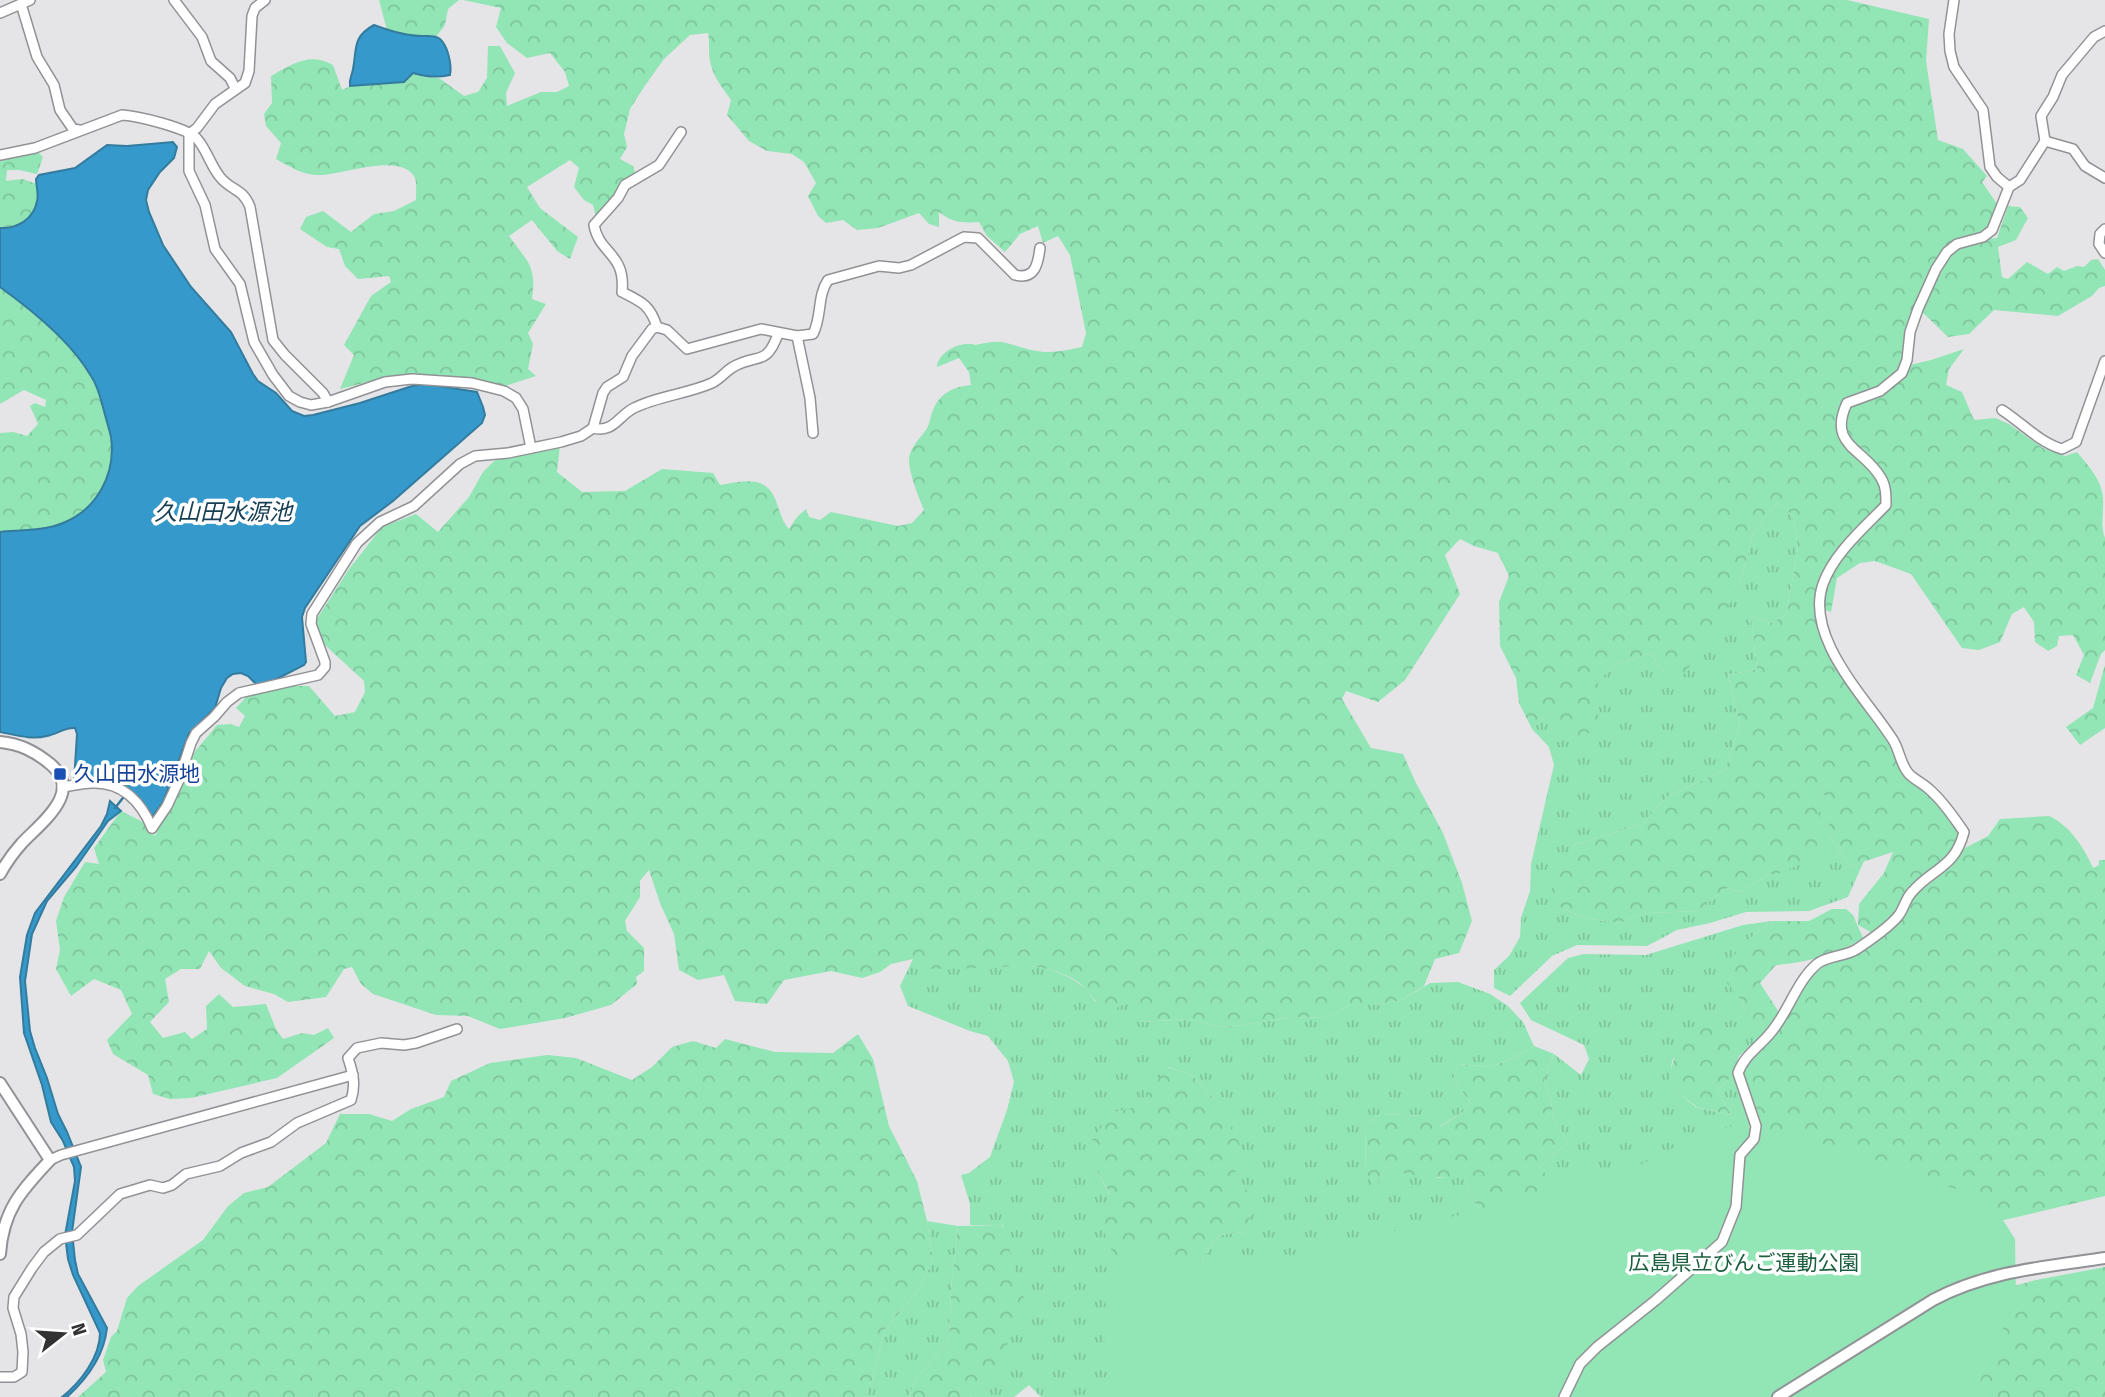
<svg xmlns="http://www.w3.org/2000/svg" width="2105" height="1397" viewBox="0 0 2105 1397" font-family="'Fira Sans Condensed','Noto Sans JP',sans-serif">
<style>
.grass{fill:url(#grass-tufts)}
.forest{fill:url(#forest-crowns)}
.park{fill:#92e5b5}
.water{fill:#359acb;stroke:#347b9d;stroke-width:2}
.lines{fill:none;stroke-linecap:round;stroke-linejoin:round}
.stream{stroke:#347b9d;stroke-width:2.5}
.minor-casing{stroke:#919295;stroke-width:12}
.tertiary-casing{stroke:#919295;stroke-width:14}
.minor{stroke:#fff;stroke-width:9}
.tertiary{stroke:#fff;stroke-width:10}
.transit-dot{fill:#1a4fb4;stroke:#fff;stroke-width:2.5}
.labels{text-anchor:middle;stroke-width:7;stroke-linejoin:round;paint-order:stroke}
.transit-label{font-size:21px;fill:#164399;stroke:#fff;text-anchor:start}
.park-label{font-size:21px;fill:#1c603f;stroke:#fff}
.water-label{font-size:23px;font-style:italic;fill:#174055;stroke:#fff}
</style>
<defs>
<pattern id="grass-tufts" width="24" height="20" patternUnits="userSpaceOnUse" patternTransform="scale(1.75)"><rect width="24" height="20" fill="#92e5b5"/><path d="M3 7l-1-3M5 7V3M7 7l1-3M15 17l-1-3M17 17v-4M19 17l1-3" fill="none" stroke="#7ec59c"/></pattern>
<pattern id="forest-crowns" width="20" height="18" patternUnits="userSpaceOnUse" patternTransform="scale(1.75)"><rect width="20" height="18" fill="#92e5b5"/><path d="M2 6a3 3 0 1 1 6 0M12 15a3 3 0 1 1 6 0" fill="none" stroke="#7ec59c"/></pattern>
</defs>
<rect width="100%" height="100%" fill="#e5e5e8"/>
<!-- grass -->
<g class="grass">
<polygon points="1778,502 1793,516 1798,548 1786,615 1771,623 1751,616 1757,669 1728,675 1740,726 1725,770 1668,796 1642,824 1574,845 1562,909 1591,919 1619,923 1647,913 1697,911 1727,888 1740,892 1769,874 1814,786 1829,799 1829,836 1850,866 1864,861 1848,897 1809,911 1746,912 1710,923 1677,930 1647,946 1577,945 1552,956 1510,996 1494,988 1494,970 1509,956 1520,937 1521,918 1530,891 1531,864 1554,765 1549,747 1532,729 1547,715 1598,681 1613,666 1650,653 1665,673 1730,602 1741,580 1753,533"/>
<polygon points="1772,921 1748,940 1742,1001 1745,1011 1770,1027 1739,1056 1685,1040 1672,1061 1669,1088 1681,1095 1696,1107 1731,1115 1717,1090 1733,1075 1750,1125 1746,1138 1553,1198 1539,1167 1568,1142 1554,1121 1550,1095 1544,1080 1554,1054 1581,1075 1589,1059 1584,1045 1531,1020 1520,1003 1568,958 1584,954 1646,955 1743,925"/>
<path d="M913,959L998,968C1023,960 1059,969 1080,984C1086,988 1090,995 1095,1001H1131L1140,1022L1191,1019L1220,1027L1244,1025L1290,1017L1327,1018L1350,1005H1376L1402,1000L1430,983L1458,982L1490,994L1508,1006L1523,1022L1534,1046L1509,1060L1489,1067L1459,1064L1453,1079L1470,1102L1463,1112L1439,1127L1424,1116L1380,1114L1365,1125L1366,1172L1376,1188L1385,1166L1440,1178H1464L1474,1200L1500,1244L1206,1292L1202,1259L1219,1235L1244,1232L1254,1205L1234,1168L1213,1098L1192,1075L1168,1067L1141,1106L1112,1113L1097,1171L1110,1195L1129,1276L1152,1397H1041L1029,1385L1014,1397H970L988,1389L1003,1225H970V1204L961,1175L969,1173L990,1157L1007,1110L1014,1082L1008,1061L988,1036L970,1031L908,1006L900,986Z"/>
<polygon points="927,1221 958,1226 951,1289 949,1341 915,1380 909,1397 865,1397 872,1380 885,1329 916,1294 933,1260"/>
</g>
<!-- forest -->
<g class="forest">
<polygon points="379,0 459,0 448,9 445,25 436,37 415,36 387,30"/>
<path d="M463,0H1847L1929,19L1926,61L1938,140L1963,149L1987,176L1982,182L1997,204L1990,229L1982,235L1956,242L1934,268L1901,371L1878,389L1846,401L1838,429L1878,477L1884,504L1821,584L1824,638L1893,744L1900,765L1929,792L1961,833L1958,845L1896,915L1874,934L1858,925L1859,904L1884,873L1893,852L1850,866L1829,836V799L1815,787L1824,855L1777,874H1769L1740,892L1727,888L1697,911L1647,913L1619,923L1591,919L1562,909L1551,890L1574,845L1642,824L1668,796L1725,770L1740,726L1728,675L1757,669L1751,616L1771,623L1786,615L1798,548L1793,516L1778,502L1753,533L1741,580L1718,630L1680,679L1665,673L1650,653L1613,666L1598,682V730L1579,737L1547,715L1532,729L1519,703L1516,678L1500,646L1499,602L1509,576L1498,553L1474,546L1460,539L1445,555L1460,594L1405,680L1378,702L1346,691L1342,699L1371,748L1403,754L1415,781L1443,833L1462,883L1472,921L1459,953L1435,959L1424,986L1402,1000L1376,1005H1350L1327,1018L1290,1017L1244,1025L1220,1027L1191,1019L1139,1022L1132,1010L1130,1001L1111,1011C1104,1007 1098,1004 1093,998C1089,994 1086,989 1082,985C1064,969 1021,961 998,968L919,969L913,959L891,964L880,972L862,978L831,971L784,980L767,1004L735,1001L724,975L698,980L679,970L674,934L660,903L649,870L640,881V897L625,921L627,931L644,948V971L636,977L637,984L611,1005L565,1018L500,1029L468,1016L436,1015L373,994L361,984L352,967L344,969L326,997L288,1002L274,994L245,986L221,968L209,951L200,969H181L165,979L169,1002L150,1022L163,1038L185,1032L192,1039L207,1029L206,1006L219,994L233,1007L266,1004L276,1029L283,1039L302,1033L314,1035L328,1028L334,1038L277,1078L191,1098L170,1099L153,1094L148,1075L113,1054L107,1040L132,1014L121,990L94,979L71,996L56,969L60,950L56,921L64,897L85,862L99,864L94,848L121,811L143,822L155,836L180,787L194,753L217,725L231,724L239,727L245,716L236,708L247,696L291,686H309L335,716L355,712L365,692L364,681L325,645L313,625L349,569L382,527L416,514L438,532L469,497L483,472L494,461L560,445L557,472L582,492L625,491L662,469L713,473L720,485C744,481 768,474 777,504C781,514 782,521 789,529L797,517L806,509L809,517L820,520L831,512L898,526L912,523L924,510C919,498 908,471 909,458C911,447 919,439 926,430C930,424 930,417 933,410C940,393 953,387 971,385L969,372L959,358L937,367C938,353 957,343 969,344C978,344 971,346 980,344C987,343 994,341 1002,342C1016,345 1029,351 1044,352C1057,352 1069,350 1082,347L1086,333L1070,255L1058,236L1043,243L1038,226L1020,234L1005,252L987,236L979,222C961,223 953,223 939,212V227L929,224L919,213L878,228L857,230L843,220L826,223L818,216L808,196L816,183L804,162L792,154L767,151L749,141L727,115L731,100C722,87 713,77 710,61C708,52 710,42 708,33L690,35L664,59L644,87L630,109L624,134L627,147L620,159L633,166L635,173L596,217L593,205L584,200L574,187L579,168L570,160L527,187L540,208L578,237L570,259L557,251L532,220L509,236C527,261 537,266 532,299L546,304L528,333L533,344L528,369L536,376L502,387L460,378L412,375L380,379L340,389L354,355L344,345L371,296L391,282L389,276L358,279L345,266L339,249L327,247L300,229L306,217L323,211L351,232L374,214L394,211L416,200C416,194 417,184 415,178C402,152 345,174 322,175C304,176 292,168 276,159L281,143L266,126L264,114L272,103L271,76C293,64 309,52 333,65L342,90L350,86L404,82L413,73L425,77L439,78L464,96L478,92L487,78L488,46H500L515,73L506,93L507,106L541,92H557L569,86L565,72L550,53L527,58L507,43L496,27L501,8Z"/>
<polygon points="37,151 43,157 37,174 19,170 7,170 6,181 22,179 37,184 41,214 0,241 0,161"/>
<path d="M2008,206L2020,207L2028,218L2016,240L1998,247L2002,277L2008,279L2027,262L2048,274L2057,267L2064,271L2077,266L2084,267L2091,260L2098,259L2105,270V286L2099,288L2092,296L2058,316L1994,310L1969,334L1948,337L1919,309C1927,292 1942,253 1960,245C1971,240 1985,239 1997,238Z"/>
<polygon points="0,278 89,360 123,462 83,526 0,537 0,433 13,432 27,436 38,424 30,406 35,403 45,407 46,400 24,390 0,404"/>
<path d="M1964,349L1949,369L1946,385L1962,392L1974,420L1995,418L2009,424L2043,448L2065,456L2077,452C2089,467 2102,479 2103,499C2104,512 2100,526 2105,538V650L2101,654L2090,683L2076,675L2084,655L2073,635L2059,636L2057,646L2048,651L2035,642L2034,622L2024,607L2012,614L2000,642L1979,650L1962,648L1911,574L1875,561L1860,563L1837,578L1831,612L1820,608L1824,585L1838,560L1888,506L1887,490L1842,429L1848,404L1904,374L1910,365L1931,360Z"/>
<polygon points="2105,665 2105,728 2080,745 2066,727 2093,708"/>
<path d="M2049,816C2069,825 2084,847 2093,868L2099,865V860H2105V1196L2000,1221L1758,1142L1761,1126L1756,1108L1747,1088L1744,1073L1745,1068L1755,1055L1778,1032L1811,977L1828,963L1856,956L1879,940L1902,920L1916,895L1952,866L1965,848L1988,836L2000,819Z"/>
<path d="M1832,909H1846L1853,915L1863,938C1840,954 1804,963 1776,965L1760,983L1780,1014L1770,1027H1754L1745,1011L1742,1001L1727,983L1728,962L1748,940L1772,921H1809Z"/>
<path d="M1705,1020L1728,1028L1732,1053L1739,1056L1733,1075L1717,1090L1731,1115L1697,1107L1681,1095L1668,1088C1673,1051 1678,1046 1705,1020Z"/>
<polygon points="858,1034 873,1059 889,1126 917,1181 927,1221 933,1260 916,1294 885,1329 872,1380 865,1397 78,1397 106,1372 103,1360 111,1337 117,1331 127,1298 138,1286 203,1240 228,1206 244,1193 268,1187 326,1143 340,1114 369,1114 392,1121 411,1109 444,1097 451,1081 490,1063 547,1055 576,1058 632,1080 652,1067 672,1047 693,1041 716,1048 725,1039 775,1052 833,1053"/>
<path d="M1534,1046L1554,1054L1544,1080L1550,1095L1554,1121L1568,1142L1539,1167L1549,1177L1553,1198L1500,1244L1474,1200L1464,1178C1438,1178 1409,1178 1385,1166L1376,1189L1366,1172L1365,1125L1380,1114L1425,1116L1440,1127L1463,1112L1470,1102L1453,1079L1459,1064L1489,1067L1509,1060Z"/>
<polygon points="1167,1067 1192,1075 1213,1098 1241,1146 1234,1168 1255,1205 1244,1232 1219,1235 1202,1259 1206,1292 1129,1276 1114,1256 1100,1222 1110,1194 1097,1171 1087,1147 1112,1113 1141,1105"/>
<polygon points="1002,1225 1025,1302 988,1390 970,1397 909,1397 915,1380 949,1341 951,1289 958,1226"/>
<polygon points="2105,1267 2105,1397 1897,1397 1988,1293 2036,1280"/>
</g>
<!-- park -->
<polygon class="park" points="1733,1126 1781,1132 1874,1159 1932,1183 1988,1196 2015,1239 2016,1299 1974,1395 1993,1397 1115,1397 1104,1344 1107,1270 1133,1243 1155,1241 1178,1259 1223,1265 1278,1260 1499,1205 1566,1181 1640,1165 1704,1132"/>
<!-- water -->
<g class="water">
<path d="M374,25C390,31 406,36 423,36C429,36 435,35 440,39C448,46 452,65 450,75C437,78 426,77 413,73L404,82L350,86C349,78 352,76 353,69C357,49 352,37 374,25Z"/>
<path d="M173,142L177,147L174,158L160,172L148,190L146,200L149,212L163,245L191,287L231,332L253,374L258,381L276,393L292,411L304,416L313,415L360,403L412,386L426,384L477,392L483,407L485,415L482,423L393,501L360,526L305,608L302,617L306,662L304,665L271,682L257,685L248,676L241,673L233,674L227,678L221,688L215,708L189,733L163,802L152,817C145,812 145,804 139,798C128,787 109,787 98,777L90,780L74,781L77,734L75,728C65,727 57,734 47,736C31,740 16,735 0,732V532C21,530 44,531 63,523C98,509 116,473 111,437C109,428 106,419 104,411C101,399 98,386 91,376C71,341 32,310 0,287V228C17,229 34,219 37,201C39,194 36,185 36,179L39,175L75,168L107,145L127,146Z"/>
<path d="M110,801L121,811L108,821L76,867L47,901L32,934L25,981L30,1031L35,1048L47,1078L58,1114L67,1132L81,1167L72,1232L75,1260L78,1274L107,1328C104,1356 87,1379 67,1397H62C80,1383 100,1357 100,1333L73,1275L68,1259L65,1235L75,1181L74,1167L63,1141L51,1122L42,1085L24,1033L20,977L27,935L35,913L101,826L107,814Z"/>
</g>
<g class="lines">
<!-- stream -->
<polyline class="stream" points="115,808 126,794"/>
<!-- minor casing -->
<g class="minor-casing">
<g id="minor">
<polyline points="174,0 202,37 211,61 230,78 235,88"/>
<polyline points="265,0 255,8 252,16 249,71 245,83 215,104 197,128 189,134 189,171 205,205 215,249 240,284 254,342 273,375 289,396 300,402 311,405 328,402 385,382 412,379 472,383 504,391 516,398 523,409 531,448"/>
<polyline points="1954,0 1949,34 1950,51 1954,67 1983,110 1990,167 1997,177 2009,187"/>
<polyline points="21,4 37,57 54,85 60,110 73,129 79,130"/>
<polyline points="0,13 30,0"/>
<polyline points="2045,141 2073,149 2085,166 2105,178"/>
<path d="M0,155L35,148L122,115C137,116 190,128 198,140C207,151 211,166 220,177C231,191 243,188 250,207L273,340L285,355L323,393L328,402"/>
<polyline points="2105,229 2100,234 2099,244 2105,253"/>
<path d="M657,327C650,305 642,302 622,292C626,253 599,254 594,225L618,198L625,185L659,165L681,132"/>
<path d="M797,336L813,334C822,317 817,296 828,280L879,266L899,268L911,265L964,237L978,238L1015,275C1035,280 1038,264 1040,248"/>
<path d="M2002,410C2022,423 2039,442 2062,449L2076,442L2105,361"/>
<path d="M593,428C614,433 618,416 634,408C658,396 687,394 712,383C720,379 726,371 733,367C758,353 766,367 778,334"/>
<path d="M62,787C73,786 84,782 95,783C124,783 142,804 152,828"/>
<polyline points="152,828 167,806 179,780 191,743 196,733 214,717 227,702 239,693 318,675 325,667 325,662 311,624 312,614 357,543 380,522 414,506 460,464 475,456 508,453 561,442 581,436 593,428 603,393 607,387 623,377 632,356 652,329 657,327 667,330 687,349 761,329 797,336 810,398 813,433"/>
<polyline points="50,1160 61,1155 353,1075"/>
<path d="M0,1377H14L22,1372L23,1352L21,1334L13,1308L14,1297L32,1268L44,1252L60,1239L77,1235L120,1194L150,1185L163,1188L172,1185L186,1174L220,1166L241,1153L271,1142L297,1123L351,1100C356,1085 353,1073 348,1058L357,1048L381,1043L404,1045L416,1043L457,1029"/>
<path d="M1564,1397L1580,1364L1597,1347L1656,1300L1722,1242L1736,1207L1740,1155L1754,1139L1756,1126L1738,1073C1745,1053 1764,1044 1775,1027C1790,1007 1798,980 1817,964C1828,955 1845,957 1857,949C1870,940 1889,928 1899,915C1904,908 1906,898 1912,892C1933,868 1955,868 1964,832C1954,818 1944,802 1930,790C1924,784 1915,780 1909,774C1900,764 1900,751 1893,740C1867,699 1804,638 1823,584C1834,553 1864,528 1886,505C1886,495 1886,486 1881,478C1864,448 1827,446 1847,403L1880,391L1902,373L1907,360L1910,332L1918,309L1936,269L1947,252L1957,244L1983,237L1992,230L2009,187L2020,180L2045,141L2041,116L2053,97L2062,75L2094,37L2105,31"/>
</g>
</g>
<!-- tertiary casing -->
<g class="tertiary-casing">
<g id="tertiary">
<path d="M0,742C20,744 34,751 49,763C85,791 42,822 22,843C14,852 6,863 0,874"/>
<path d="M0,1083L50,1160C21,1191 3,1210 0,1254"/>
<path d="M1778,1397L1933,1300C1987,1271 2045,1267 2105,1258"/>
</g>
</g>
<!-- minor -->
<use href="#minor" class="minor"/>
<!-- tertiary -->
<use href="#tertiary" class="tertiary"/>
</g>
<!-- markers -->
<rect class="transit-dot" x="53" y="767" width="14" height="14" rx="3.5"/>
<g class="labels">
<!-- transit labels -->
<g class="transit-label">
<text x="74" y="781">久山田水源地</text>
</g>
<!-- park labels -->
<g class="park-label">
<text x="1744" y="1270">広島県立びんご運動公園</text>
</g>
<!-- water labels -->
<g class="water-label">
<text x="223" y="520">久山田水源池</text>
</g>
</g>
<!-- north arrow -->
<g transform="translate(63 1334) rotate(73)" stroke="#ffffff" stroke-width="5" paint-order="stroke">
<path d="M0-5L12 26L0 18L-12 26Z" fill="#323233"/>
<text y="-10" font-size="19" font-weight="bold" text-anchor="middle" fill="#323233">N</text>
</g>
</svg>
